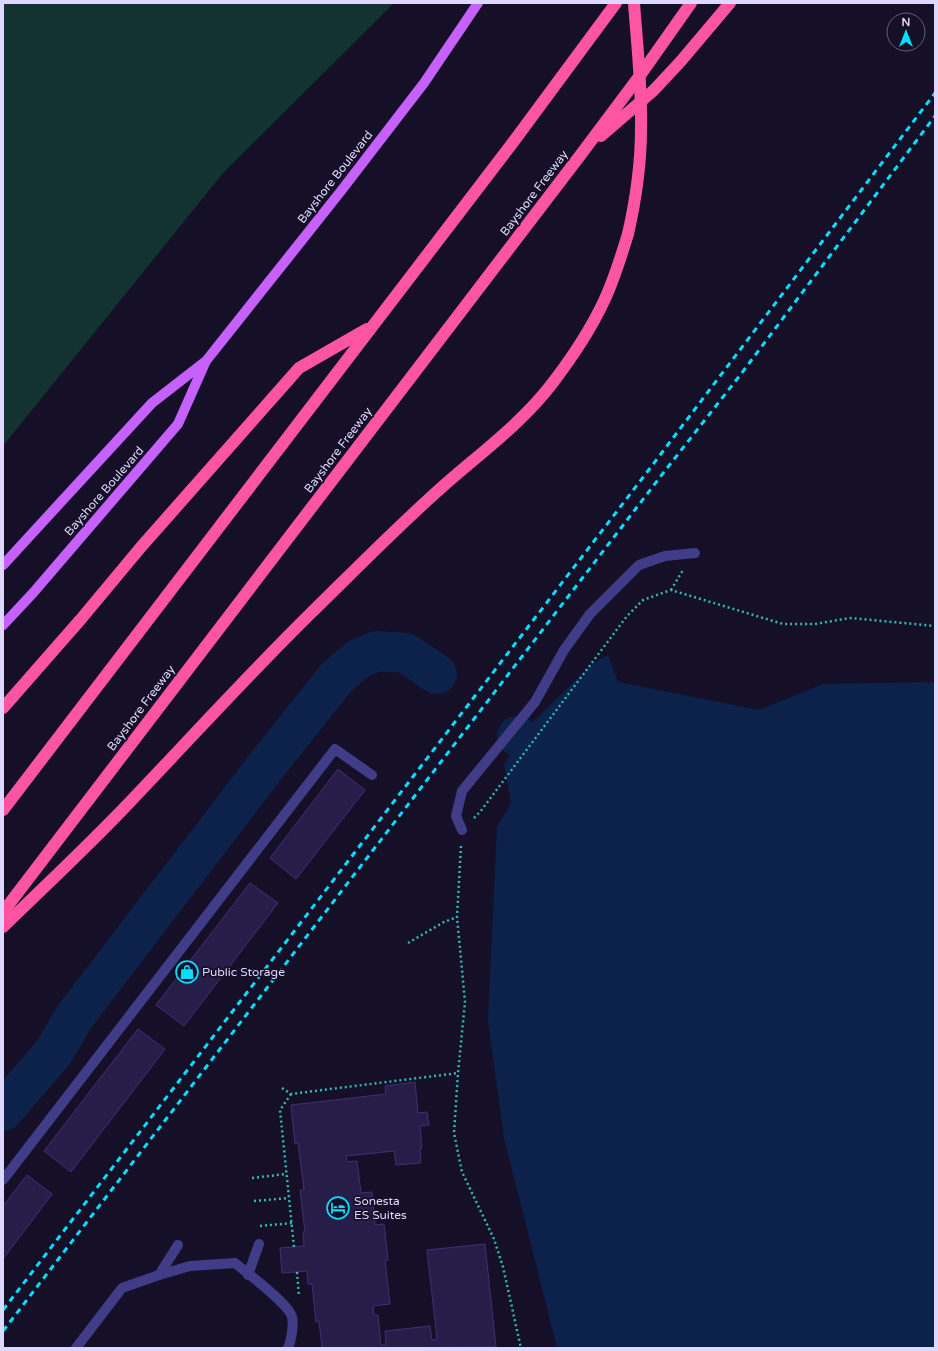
<svg xmlns="http://www.w3.org/2000/svg" width="938" height="1351" viewBox="0 0 938 1351" font-family="'Varela Round',sans-serif">
<style>
.green{fill:#133232}
.water{fill:#0d224a}
.lines{fill:none;stroke-linecap:round;stroke-linejoin:round}
.river{stroke:#0d224a;stroke-width:40}
.building{fill:#271d49;stroke:#3f2f75}
.path{stroke:#31b9b5;stroke-width:2.5;stroke-dasharray:2 3;stroke-linecap:butt}
.minor{stroke:#413c87;stroke-width:10}
.major{stroke:#c761fd;stroke-width:10}
.highway{stroke:#fd55a1;stroke-width:12}
.rail{stroke:#07ddfc;stroke-width:3;stroke-dasharray:6 5;stroke-linecap:butt}
.highway-bridge{stroke:#fd55a1;stroke-width:12}
.labels{text-anchor:middle;stroke-width:3.5;stroke-linejoin:round;paint-order:stroke}
.street-label{font-size:12px;fill:#ded8ff;stroke:#151028}
.poi-label{font-size:12px;fill:#ded8ff;stroke:#151028;text-anchor:start}
</style>
<rect width="100%" height="100%" fill="#151028"/>
<!-- green -->
<polygon class="green" points="3,3 394,3 223,173 3,446"/>
<!-- water -->
<polygon class="water" points="608,655 618,682 759,710 823,684 935,682 935,1348 557,1348 504,1138 488,1021 497,827 511,803 504,764 522,739 531,724 592,664"/>
<g class="lines">
<!-- river -->
<g class="river">
<polyline points="517,736 522,739"/>
<polyline points="3,1111 53,1053 75,1016 270,761 337,677 358,659 377,651 406,653 437,674"/>
</g>
</g>
<!-- building -->
<g class="building">
<polygon points="338,769 365,790 296,879 270,858"/>
<polygon points="250,883 278,903 184,1026 156,1005"/>
<polygon points="138,1029 165,1049 71,1172 44,1151"/>
<polygon points="415,1082 418,1113 427,1112 429,1125 420,1126 422,1148 420,1148 421,1163 396,1165 394,1151 346,1156 347,1162 357,1161 361,1193 372,1192 375,1225 384,1224 388,1260 385,1260 390,1304 373,1306 374,1315 378,1315 381,1345 386,1345 385,1331 430,1326 432,1340 437,1339 427,1250 485,1244 496,1347 322,1348 319,1321 316,1322 312,1284 308,1284 307,1271 282,1273 280,1248 304,1246 303,1232 305,1232 300,1190 304,1190 298,1143 295,1144 291,1105 386,1094 385,1086"/>
<polygon points="27,1175 52,1194 3,1259 3,1206"/>
</g>
<g class="lines">
<!-- path -->
<g class="path">
<polyline points="671,590 683,570"/>
<polyline points="474,818 480,812 627,616 643,600 671,590 783,624 815,624 850,618 935,626"/>
<polyline points="461,846 457,917 465,1002 458,1073 454,1133 462,1172 494,1239 503,1267 521,1348"/>
<polyline points="408,943 444,922 457,917"/>
<polyline points="282,1088 291,1094 458,1073"/>
<polyline points="291,1094 280,1110 294,1247"/>
<polyline points="252,1178 286,1174"/>
<polyline points="254,1201 289,1198"/>
<polyline points="260,1226 292,1223"/>
<polyline points="297,1272 299,1296"/>
</g>
<!-- minor -->
<g class="minor">
<polyline points="462,830 456,816 462,791 535,702 564,650 590,614 639,565 665,556 695,553"/>
<polyline points="3,1180 335,749 372,775"/>
<polyline points="159,1275 178,1245"/>
<polyline points="248,1275 259,1244"/>
<path d="M76,1348L122,1288L159,1275L190,1266L235,1263C247,1273 289,1304 292,1317C294,1325 291,1341 288,1348"/>
</g>
<!-- major -->
<g class="major">
<polyline points="3,565 152,403 206,361 341,191 424,83 478,3"/>
<polyline points="3,625 33,593 178,424 205,363"/>
</g>
<!-- highway -->
<g class="highway">
<polyline points="601,136 654,90 681,61 730,3"/>
<polyline points="3,708 81,619 141,547 299,368 367,329"/>
<polyline points="3,810 511,145 616,3"/>
<polyline points="3,912 582,153 641,74 691,3"/>
<path d="M3,927C45,886 88,846 128,804C189,740 248,675 311,613C354,571 396,528 441,488C478,455 520,425 551,385C571,359 590,331 604,301C614,280 621,257 628,234"/>
</g>
<!-- rail -->
<g class="rail">
<polyline points="3,1310 651,467 935,93"/>
<polyline points="3,1331 664,472 741,374 935,116"/>
</g>
<!-- highway-bridge -->
<path class="highway-bridge" d="M628,234C636,199 641,164 641,128C642,87 637,45 634,3"/>
</g>
<!-- icons -->
<defs>
<g id="shop-ring" transform="scale(1.15)"><circle r="9.5" fill="#151028" stroke="#07ddfc" stroke-width="1.5"/><path d="M-5-2.5h2.3a2.7 3.5 0 0 1 5.4 0H5L5.5 6h-11ZM-1.5-2.5h3a1.5 2.3 0 0 0-3 0Z" fill="#07ddfc"/></g>
<g id="hotel-ring" transform="scale(1.15)"><circle r="9.5" fill="#151028" stroke="#07ddfc" stroke-width="1.5"/><path d="M-6-4.5h1.5V1H6V5H4.5V3h-9V5H-6ZM-4 0a1.8 1.8 0 1 1 3.6 0ZM.5 0V-2.5h3Q6-2.5 6 0Z" fill="#07ddfc"/></g>
</defs>
<g fill-rule="evenodd">
<use href="#shop-ring" x="187" y="972"/>
<use href="#hotel-ring" x="338" y="1208"/>
</g>
<g class="labels">
<!-- street labels -->
<g class="street-label">
<text transform="translate(335 177) rotate(-52)" y="4">Bayshore Boulevard</text>
<text transform="translate(534 193) rotate(-53)" y="4">Bayshore Freeway</text>
<text transform="translate(338 450) rotate(-53)" y="4">Bayshore Freeway</text>
<text transform="translate(104 491) rotate(-49)" y="4">Bayshore Boulevard</text>
<text transform="translate(141 708) rotate(-53)" y="4">Bayshore Freeway</text>
</g>
<!-- poi labels -->
<g class="poi-label">
<text x="202" y="976">Public Storage</text>
<text x="354" y="1205">Sonesta<tspan x="354" dy="14">ES Suites</tspan></text>
</g>
</g>
<!-- border -->
<rect width="938" height="1351" fill="none" stroke="#ded8ff" stroke-width="8"/>
<!-- north arrow -->
<g transform="translate(906 32)"><circle r="19" fill="#151028" stroke="#65607e"/>
<path d="M0-3L7 15L0 10L-7 15Z" fill="#07ddfc"/>
<text y="-6" font-size="11" font-weight="bold" text-anchor="middle" fill="#ded8ff">N</text>
</g>
</svg>
